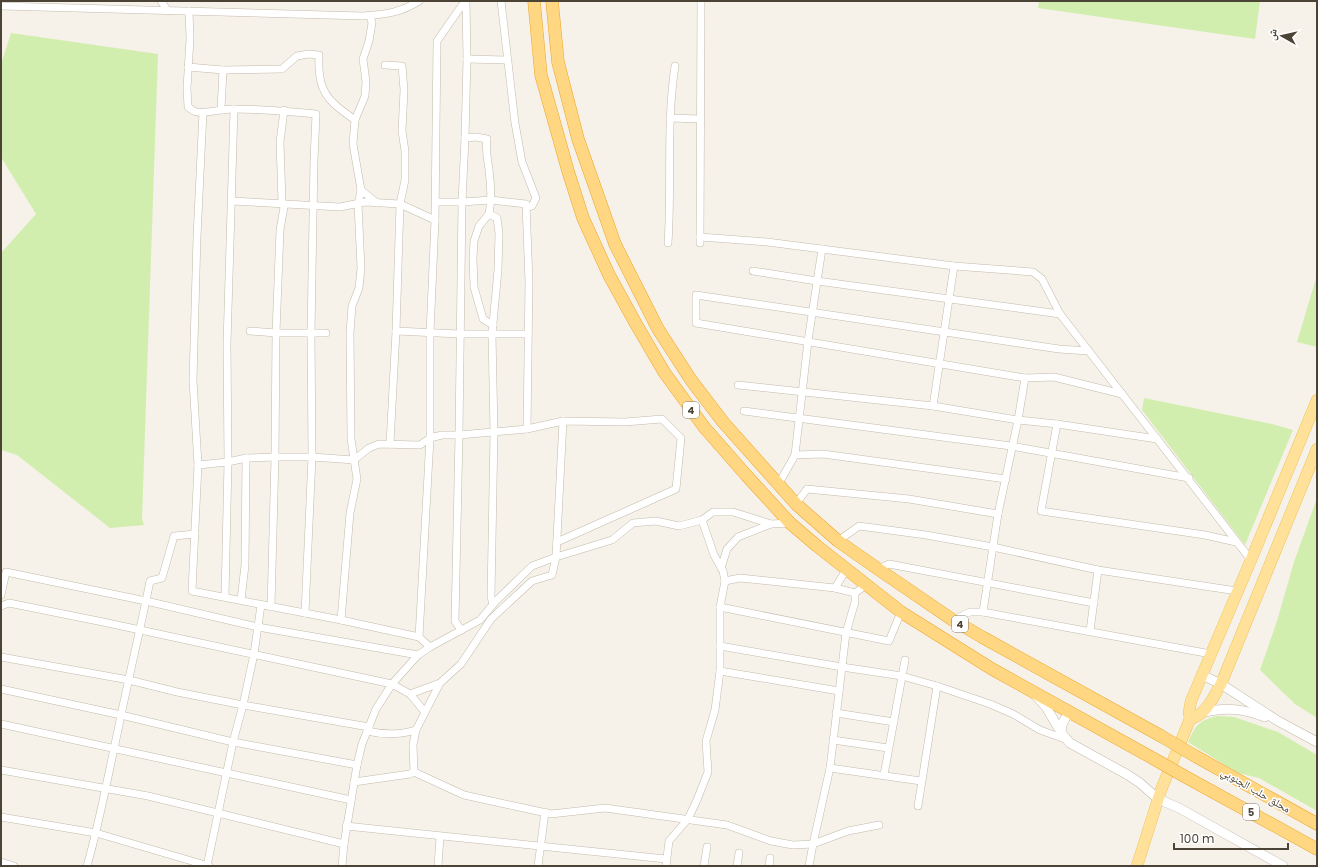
<svg xmlns="http://www.w3.org/2000/svg" width="1318" height="867" viewBox="0 0 1318 867" font-family="Poppins,'Noto Naskh Arabic',sans-serif">
<style>
.green{fill:#d2eeaf}
.lines{fill:none;stroke-linecap:round;stroke-linejoin:round}
.minor-casing{stroke:#c3baab;stroke-width:8}
.tertiary-casing{stroke:#c3baab;stroke-width:10}
.primary-casing{stroke:#f0c35e;stroke-width:12}
.trunk-casing{stroke:#eda52c;stroke-width:13}
.minor{stroke:#fff;stroke-width:7}
.tertiary{stroke:#fff;stroke-width:9}
.primary{stroke:#ffe199;stroke-width:11}
.trunk{stroke:#ffd782;stroke-width:12}
.trunk-bridge-casing{stroke:#eda52c;stroke-width:13;stroke-linecap:butt}
.trunk-bridge{stroke:#ffd782;stroke-width:12}
.labels{text-anchor:middle;stroke-width:3;stroke-linejoin:round;paint-order:stroke}
.shield{fill:#fff;stroke:#817b72;stroke-width:1}
.shield-label{font-size:10px;font-weight:bold;fill:#4b4336}
.street-label{font-size:11px;fill:#4b4336;stroke:#fff}
</style>
<rect width="100%" height="100%" fill="#f6f2e9"/>
<!-- green -->
<g class="green">
<polygon points="1039,1 1260,1 1255,39 1038,8"/>
<polygon points="11,33 158,54 142,519 144,525 110,528 17,455 1,450 1,253 36,214 1,157 1,64"/>
<polygon points="1317,275 1317,347 1297,342"/>
<polygon points="1144,398 1272,424 1293,430 1245,545 1142,410"/>
<polygon points="1317,498 1317,718 1295,704 1260,670 1277,621 1294,562"/>
<path d="M1217,716L1234,717L1278,732L1317,755V811L1259,778L1238,773L1188,742C1196,725 1198,721 1217,716Z"/>
</g>
<g class="lines">
<!-- minor casing -->
<g class="minor-casing">
<g id="minor">
<polyline points="161,1 168,11"/>
<polyline points="501,1 515,123 522,162 536,198 532,206 527,207"/>
<path d="M1,6L364,16C386,14 400,13 419,1"/>
<path d="M189,11L190,39L187,88L188,107C190,108 193,111 196,112C203,114 223,109 232,109C260,109 288,111 316,114L314,160L311,333L312,457L305,613"/>
<polyline points="467,59 506,60"/>
<polyline points="385,65 402,66 404,90 402,131 405,151 405,180 400,204 396,331 390,444"/>
<path d="M188,67L223,70L282,69L297,56L308,54L319,55C317,92 327,100 355,120"/>
<polyline points="221,109 223,70"/>
<polyline points="203,112 197,237 193,380 198,465 192,591 341,620 419,637 430,647"/>
<polyline points="670,118 700,119"/>
<path d="M465,138L476,137L487,139C485,150 488,160 489,170C491,185 492,199 489,214L497,218L499,233L498,270L492,334L494,432L491,597L493,604"/>
<polyline points="361,190 377,203"/>
<polyline points="232,201 340,207 365,202 400,204 435,220"/>
<polyline points="436,202 462,202 491,200 526,204 529,282 527,429"/>
<polyline points="489,214 479,226 474,241 473,258 474,287 483,319 493,325"/>
<polyline points="700,237 767,242 954,266 1033,272 1042,279 1060,314 1251,560"/>
<path d="M668,243C672,184 666,124 675,66"/>
<polyline points="700,243 701,1"/>
<polyline points="753,271 817,281 1060,314"/>
<polyline points="250,331 276,333 326,333"/>
<polyline points="396,331 459,334 528,334"/>
<polyline points="1089,351 1059,349 696,295 696,323 1025,378 1054,377 1122,394"/>
<polyline points="738,385 933,406 1018,420 1057,424 1157,439"/>
<polyline points="933,406 954,266"/>
<polyline points="744,411 1011,446 1189,478"/>
<polyline points="1057,424 1041,511 1205,535 1236,542"/>
<polyline points="795,455 823,454 1006,479"/>
<polyline points="198,465 228,462 246,458 275,457 312,457 354,460 369,448 379,444 420,445 430,438 442,435 459,435 527,429 563,421 625,422 662,419 681,438 676,489 557,542"/>
<polyline points="778,485 795,455 808,341 822,249"/>
<polyline points="796,504 807,489 909,499 998,514"/>
<polyline points="838,541 859,526 926,535 993,547 1098,570 1237,591"/>
<polyline points="721,568 727,549 738,537 771,524"/>
<polyline points="878,569 889,564 1094,603"/>
<polyline points="725,581 740,578 835,588 846,570"/>
<polyline points="835,588 855,593"/>
<polyline points="1,595 6,572 146,601 258,627 418,655"/>
<polyline points="225,597 228,462 227,344 234,109"/>
<polyline points="241,600 245,565 246,458"/>
<polyline points="1,606 9,603 103,622 392,684 410,694 424,711"/>
<polyline points="271,607 275,457 276,333 280,230 284,207 282,203 280,142 284,110"/>
<polyline points="720,607 889,641 901,612"/>
<polyline points="983,612 998,514 1018,420 1025,378"/>
<polyline points="341,620 350,513 357,479 351,439 350,333 352,306 359,288 361,268 358,204 361,190 353,144 355,120 365,96 366,82 363,59 369,41 372,23 370,16"/>
<polyline points="953,620 970,612 983,612 1211,654"/>
<polyline points="461,630 455,621 459,435 462,202 465,138 467,59 466,1"/>
<polyline points="1090,631 1098,570"/>
<polyline points="419,637 430,438 430,333 435,220 437,41 465,1"/>
<polyline points="720,646 842,667 902,676 937,686 990,704 1013,714 1040,730 1065,739"/>
<polyline points="1,657 129,680 177,692 243,705 369,727"/>
<polyline points="720,671 839,691"/>
<polyline points="1,689 121,715 233,742 357,765"/>
<polyline points="410,694 440,683"/>
<polyline points="836,713 894,722"/>
<polyline points="1,724 351,800"/>
<path d="M367,731C384,735 400,735 416,730"/>
<polyline points="833,740 888,748"/>
<polyline points="830,768 921,781"/>
<polyline points="1,770 148,796 344,844"/>
<polyline points="414,772 413,745 416,730 440,683 461,664 491,619 532,581 552,575 556,557 563,421"/>
<polyline points="884,775 905,660"/>
<polyline points="354,782 410,774 414,772 464,795 551,814 605,808 727,825 771,841 793,845 813,844 848,831 879,825"/>
<polyline points="918,806 937,686"/>
<polyline points="1,817 96,833 209,866"/>
<polyline points="346,826 666,859"/>
<polyline points="1,862 14,866"/>
<path d="M87,866C100,821 108,775 118,730C128,680 140,631 150,581L162,578L174,536L195,534"/>
<polyline points="207,866 233,742 243,705 254,654 261,605"/>
<polyline points="342,866 344,844 357,765 362,744 376,709 392,684 418,655 430,647 480,620 495,602 532,566 556,557 612,540 633,523 656,521 679,526 702,520 713,512 733,512 771,524 790,523"/>
<polyline points="438,866 440,837"/>
<polyline points="538,866 545,812"/>
<polyline points="666,866 669,841 688,819 697,800 708,772 706,741 715,710 720,671 720,607 725,581 723,571 714,555 702,520"/>
<polyline points="704,866 707,847"/>
<polyline points="737,866 739,853"/>
<polyline points="769,866 770,858"/>
<polyline points="809,866 813,844 830,768 846,633 855,602 855,593 866,585"/>
</g>
</g>
<!-- tertiary casing -->
<g class="tertiary-casing">
<g id="tertiary">
<polyline points="1202,675 1221,684 1278,721 1317,742"/>
<polyline points="1036,696 1046,707 1062,734 1070,743 1128,775 1140,783 1158,799 1179,808 1283,866"/>
<path d="M1204,712C1228,707 1243,709 1265,717"/>
<path d="M1061,733C1061,724 1064,718 1070,713"/>
</g>
</g>
<!-- primary casing -->
<g class="primary-casing">
<g id="primary">
<path d="M1190,719C1207,714 1212,699 1221,684L1317,449"/>
<polyline points="1137,866 1161,790 1190,719 1189,712 1191,701 1251,560 1317,400"/>
</g>
</g>
<!-- trunk casing -->
<g class="trunk-casing">
<g id="trunk">
<polyline points="534,1 541,75 568,171 583,218 609,275 636,324 664,372 704,427 746,475 790,523 817,546 901,612 992,669 1156,760"/>
<polyline points="552,1 558,62 578,139 615,244 658,329 691,380 723,422 796,504 838,541 878,569 953,620 982,637 1161,736"/>
<polyline points="1195,756 1317,824"/>
<polyline points="1184,776 1317,849"/>
</g>
</g>
<!-- minor -->
<use href="#minor" class="minor"/>
<!-- tertiary -->
<use href="#tertiary" class="tertiary"/>
<!-- primary -->
<use href="#primary" class="primary"/>
<!-- trunk -->
<use href="#trunk" class="trunk"/>
<!-- trunk-bridge casing -->
<g class="trunk-bridge-casing">
<g id="trunk-bridge">
<polyline points="1161,736 1195,756"/>
<polyline points="1156,760 1184,776"/>
</g>
</g>
<!-- trunk-bridge -->
<use href="#trunk-bridge" class="trunk-bridge"/>
</g>
<g class="labels">
<!-- shield labels -->
<g class="shield">
<rect x="683" y="402" width="16" height="16" rx="3"/>
<rect x="952" y="616" width="16" height="16" rx="3"/>
<rect x="1243" y="804" width="16" height="16" rx="3"/>
</g>
<g class="shield-label">
<text x="691" y="414">4</text>
<text x="960" y="628">4</text>
<text x="1251" y="816">5</text>
</g>
<!-- street labels -->
<g class="street-label">
<text transform="translate(1256 790) rotate(30)" y="4">محلق حلب الجنوبي</text>
</g>
</g>
<!-- border -->
<rect width="1318" height="867" fill="none" stroke="#4b4336" stroke-width="4"/>
<!-- north arrow -->
<g transform="translate(1282 36) rotate(278)" stroke="#ffffff" stroke-width="3" paint-order="stroke">
<path d="M0-3L7 15L0 10L-7 15Z" fill="#4b4336"/>
<text y="-6" font-size="11" font-weight="bold" text-anchor="middle" fill="#4b4336">ش</text>
</g>
<!-- scale -->
<path d="M1174 843v6h114v-6" fill="none" stroke="#4b4336" stroke-width="2"/>
<text x="1180" y="843" font-size="12" fill="#4b4336" stroke="#ffffff" stroke-width="3" paint-order="stroke">100 m</text>
</svg>
